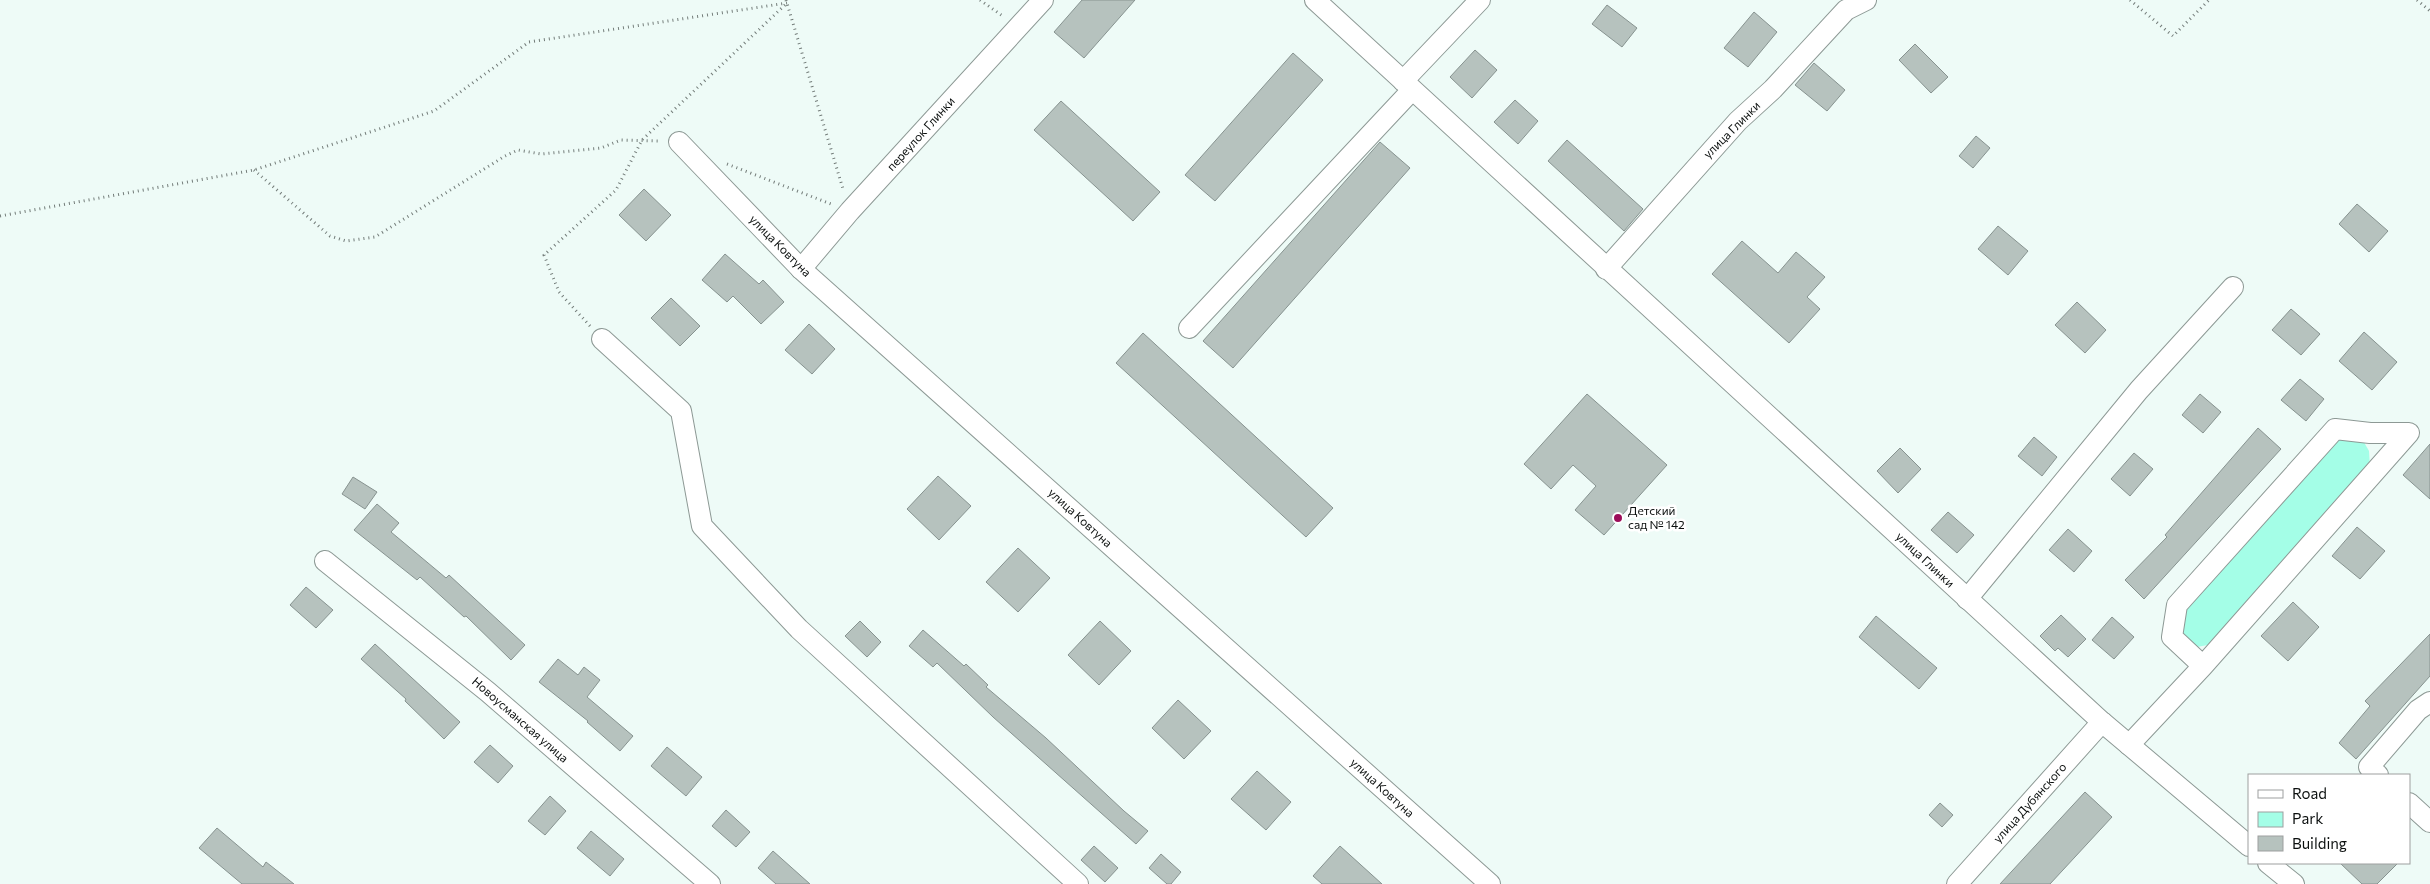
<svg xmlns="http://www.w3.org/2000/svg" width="2430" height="884" viewBox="0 0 2430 884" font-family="Commissioner,sans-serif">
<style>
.green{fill:#a4fee7}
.building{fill:#b6c2be;stroke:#879390}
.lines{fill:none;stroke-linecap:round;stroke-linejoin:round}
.minor-casing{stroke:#8d9995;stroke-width:22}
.path{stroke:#737c79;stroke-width:3;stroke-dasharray:1 4;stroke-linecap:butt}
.minor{stroke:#fff;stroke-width:20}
.poi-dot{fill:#9c0d5a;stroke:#fff;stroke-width:2}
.labels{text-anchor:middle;stroke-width:5;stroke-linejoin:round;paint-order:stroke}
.street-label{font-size:12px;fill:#0b0f0e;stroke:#fff}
.poi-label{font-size:12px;fill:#0b0f0e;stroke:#fff;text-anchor:start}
</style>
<rect width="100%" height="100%" fill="#eefbf7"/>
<!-- green -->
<polygon class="green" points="2361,437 2369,451 2370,468 2213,644 2197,647 2178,630 2181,613 2332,440"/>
<!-- building -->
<g class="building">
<polygon points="1082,0 1135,0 1084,58 1054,32"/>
<polygon points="1607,5 1637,28 1622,47 1592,24"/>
<polygon points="1754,12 1777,32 1748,67 1724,48"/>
<polygon points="1915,44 1948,77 1931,93 1899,60"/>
<polygon points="1475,50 1497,70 1472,98 1450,77"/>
<polygon points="1293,53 1323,80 1215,201 1185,175"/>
<polygon points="1814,63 1845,90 1827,111 1795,85"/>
<polygon points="1515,100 1538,121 1518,144 1494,122"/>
<polygon points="1061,101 1160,192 1133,221 1034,130"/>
<polygon points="1976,136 1990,148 1973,168 1959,156"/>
<polygon points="1567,140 1643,209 1624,231 1548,161"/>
<polygon points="1380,142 1410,168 1233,368 1203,341"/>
<polygon points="644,189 671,215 646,241 619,215"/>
<polygon points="2357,204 2388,231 2369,252 2339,224"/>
<polygon points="1998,226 2028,251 2008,275 1978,249"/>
<polygon points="1742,241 1778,273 1796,252 1825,277 1807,297 1820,309 1789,343 1712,274"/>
<polygon points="725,254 759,284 763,280 784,302 761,324 733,296 727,302 702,280"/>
<polygon points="671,298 700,326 680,346 651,318"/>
<polygon points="2077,302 2106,330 2085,353 2055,325"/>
<polygon points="2291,309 2320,334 2301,355 2272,330"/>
<polygon points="809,324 835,349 812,374 785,350"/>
<polygon points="2364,332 2397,362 2372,390 2339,361"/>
<polygon points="1143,333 1333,508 1306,537 1116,363"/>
<polygon points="2300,379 2324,399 2306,421 2281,400"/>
<polygon points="1587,394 1667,465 1604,535 1575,510 1596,486 1573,465 1551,489 1524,464"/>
<polygon points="2200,394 2221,412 2203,433 2182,415"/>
<polygon points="2258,428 2281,449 2144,599 2125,580 2167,537 2165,535"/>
<polygon points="2034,437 2057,457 2042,476 2018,456"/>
<polygon points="2430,444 2430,499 2403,475"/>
<polygon points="1900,448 1921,469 1898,493 1877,471"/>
<polygon points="2134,453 2153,469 2130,496 2111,479"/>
<polygon points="938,476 971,506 939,540 907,509"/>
<polygon points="353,477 377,492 365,509 342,494"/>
<polygon points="377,504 399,523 391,532 446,578 449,575 525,645 511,660 466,616 464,617 420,577 417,580 354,530"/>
<polygon points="1948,512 1974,535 1957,553 1931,530"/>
<polygon points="2357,527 2385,551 2360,579 2332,556"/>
<polygon points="2068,529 2092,551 2074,572 2049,550"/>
<polygon points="1018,548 1050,578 1018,612 986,582"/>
<polygon points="306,587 333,610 316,628 290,605"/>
<polygon points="2293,602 2319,627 2288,661 2261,636"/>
<polygon points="2061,615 2086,639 2068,657 2058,648 2055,651 2040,636"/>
<polygon points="1876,616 1937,668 1919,689 1859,637"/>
<polygon points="2112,617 2134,637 2114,659 2092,640"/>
<polygon points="860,621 881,642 867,657 845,636"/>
<polygon points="1100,621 1131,651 1099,685 1068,655"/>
<polygon points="923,630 964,666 966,664 988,685 986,687 1046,738 1124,811 1148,831 1136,844 993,717 937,663 933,667 909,646"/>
<polygon points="2430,634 2430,676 2356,759 2339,743 2370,706 2365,701"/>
<polygon points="375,644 460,722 444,739 405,701 406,699 361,659"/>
<polygon points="558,659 578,675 584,667 600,680 587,697 633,736 620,751 587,722 588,721 539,682"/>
<polygon points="1178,700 1211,731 1184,759 1152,728"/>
<polygon points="490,745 513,766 498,783 474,762"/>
<polygon points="667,747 702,777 686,796 651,766"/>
<polygon points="1257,771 1291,802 1266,830 1231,799"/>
<polygon points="2085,792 2112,817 2050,884 2000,884"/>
<polygon points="550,796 566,811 545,835 528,821"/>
<polygon points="1940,803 1953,815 1942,827 1929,815"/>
<polygon points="726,810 750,832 736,847 712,826"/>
<polygon points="217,828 263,867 266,862 294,884 242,884 199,848"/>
<polygon points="591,831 624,859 610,876 577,848"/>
<polygon points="1094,846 1118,868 1105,882 1081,860"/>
<polygon points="1340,846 1382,884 1322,884 1313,876"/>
<polygon points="773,851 810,884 776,884 758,868"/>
<polygon points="1161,854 1181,872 1171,884 1167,884 1149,868"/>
<polygon points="2340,863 2398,863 2377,884 2362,884"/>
</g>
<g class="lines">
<!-- minor casing -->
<g class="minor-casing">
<g id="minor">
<polyline points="1315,0 2102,722 2249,846"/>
<polyline points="1403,81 1480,0"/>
<polyline points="679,142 801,269 1490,884"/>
<polyline points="801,269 850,211 1043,0"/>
<polyline points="1606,269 1738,121 1773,89 1846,10 1866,0"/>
<polyline points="1189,328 1412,90"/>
<polyline points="602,339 681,411 702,526 799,629 1078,884"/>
<polyline points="325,561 488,692 710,884"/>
<polyline points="1967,599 2139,390 2233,287"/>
<polyline points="2129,745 2203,666 2409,433 2370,433 2335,429 2177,605 2172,637 2203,666"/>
<polyline points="2378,775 2369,767 2418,710 2430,702"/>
<polyline points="2409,803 2430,822"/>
<polyline points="2268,863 2294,884"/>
<polyline points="1957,884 2102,722"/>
</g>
</g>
<!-- path -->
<g class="path">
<polyline points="786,0 843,189"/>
<polyline points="980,0 1004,17"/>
<polyline points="2130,0 2173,36 2209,0"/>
<polyline points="2417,0 2430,11"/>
<polyline points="727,164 831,204"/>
<polyline points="254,170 330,236 346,241 375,237 505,156 518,150 541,154 601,148 621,140 661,141"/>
<polyline points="0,216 254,170 434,111 529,42 787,3"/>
<polyline points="590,326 559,292 544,255 616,190 642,140 786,4"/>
</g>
<!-- minor -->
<use href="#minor" class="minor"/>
</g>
<!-- markers -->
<circle class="poi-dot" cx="1618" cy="518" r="5"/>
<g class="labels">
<!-- street labels -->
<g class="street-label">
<text transform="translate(1732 130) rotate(-45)" y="4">улица Глинки</text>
<text transform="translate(921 134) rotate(-48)" y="4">переулок Глинки</text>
<text transform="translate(780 246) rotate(45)" y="4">улица Ковтуна</text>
<text transform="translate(1080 518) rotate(42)" y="4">улица Ковтуна</text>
<text transform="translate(1925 560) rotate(43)" y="4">улица Глинки</text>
<text transform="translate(520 720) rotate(41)" y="4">Новоусманская улица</text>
<text transform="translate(1382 788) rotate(42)" y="4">улица Ковтуна</text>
<text transform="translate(2030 803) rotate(-48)" y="4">улица Дубянского</text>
</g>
<!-- poi labels -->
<g class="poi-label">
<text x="1628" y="515">Детский<tspan x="1628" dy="14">сад № 142</tspan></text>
</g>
</g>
<!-- legend -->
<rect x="2248" y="774" width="162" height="90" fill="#ffffff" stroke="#9d9f9f"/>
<rect x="2258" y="790" width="25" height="8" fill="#ffffff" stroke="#9d9f9f"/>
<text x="2292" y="799" font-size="15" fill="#0b0f0e">Road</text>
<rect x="2258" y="812" width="25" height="15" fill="#a4fee7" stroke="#9d9f9f"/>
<text x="2292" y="824" font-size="15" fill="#0b0f0e">Park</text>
<rect x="2258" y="836" width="25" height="15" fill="#b6c2be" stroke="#9d9f9f"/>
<text x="2292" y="849" font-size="15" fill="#0b0f0e">Building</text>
</svg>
